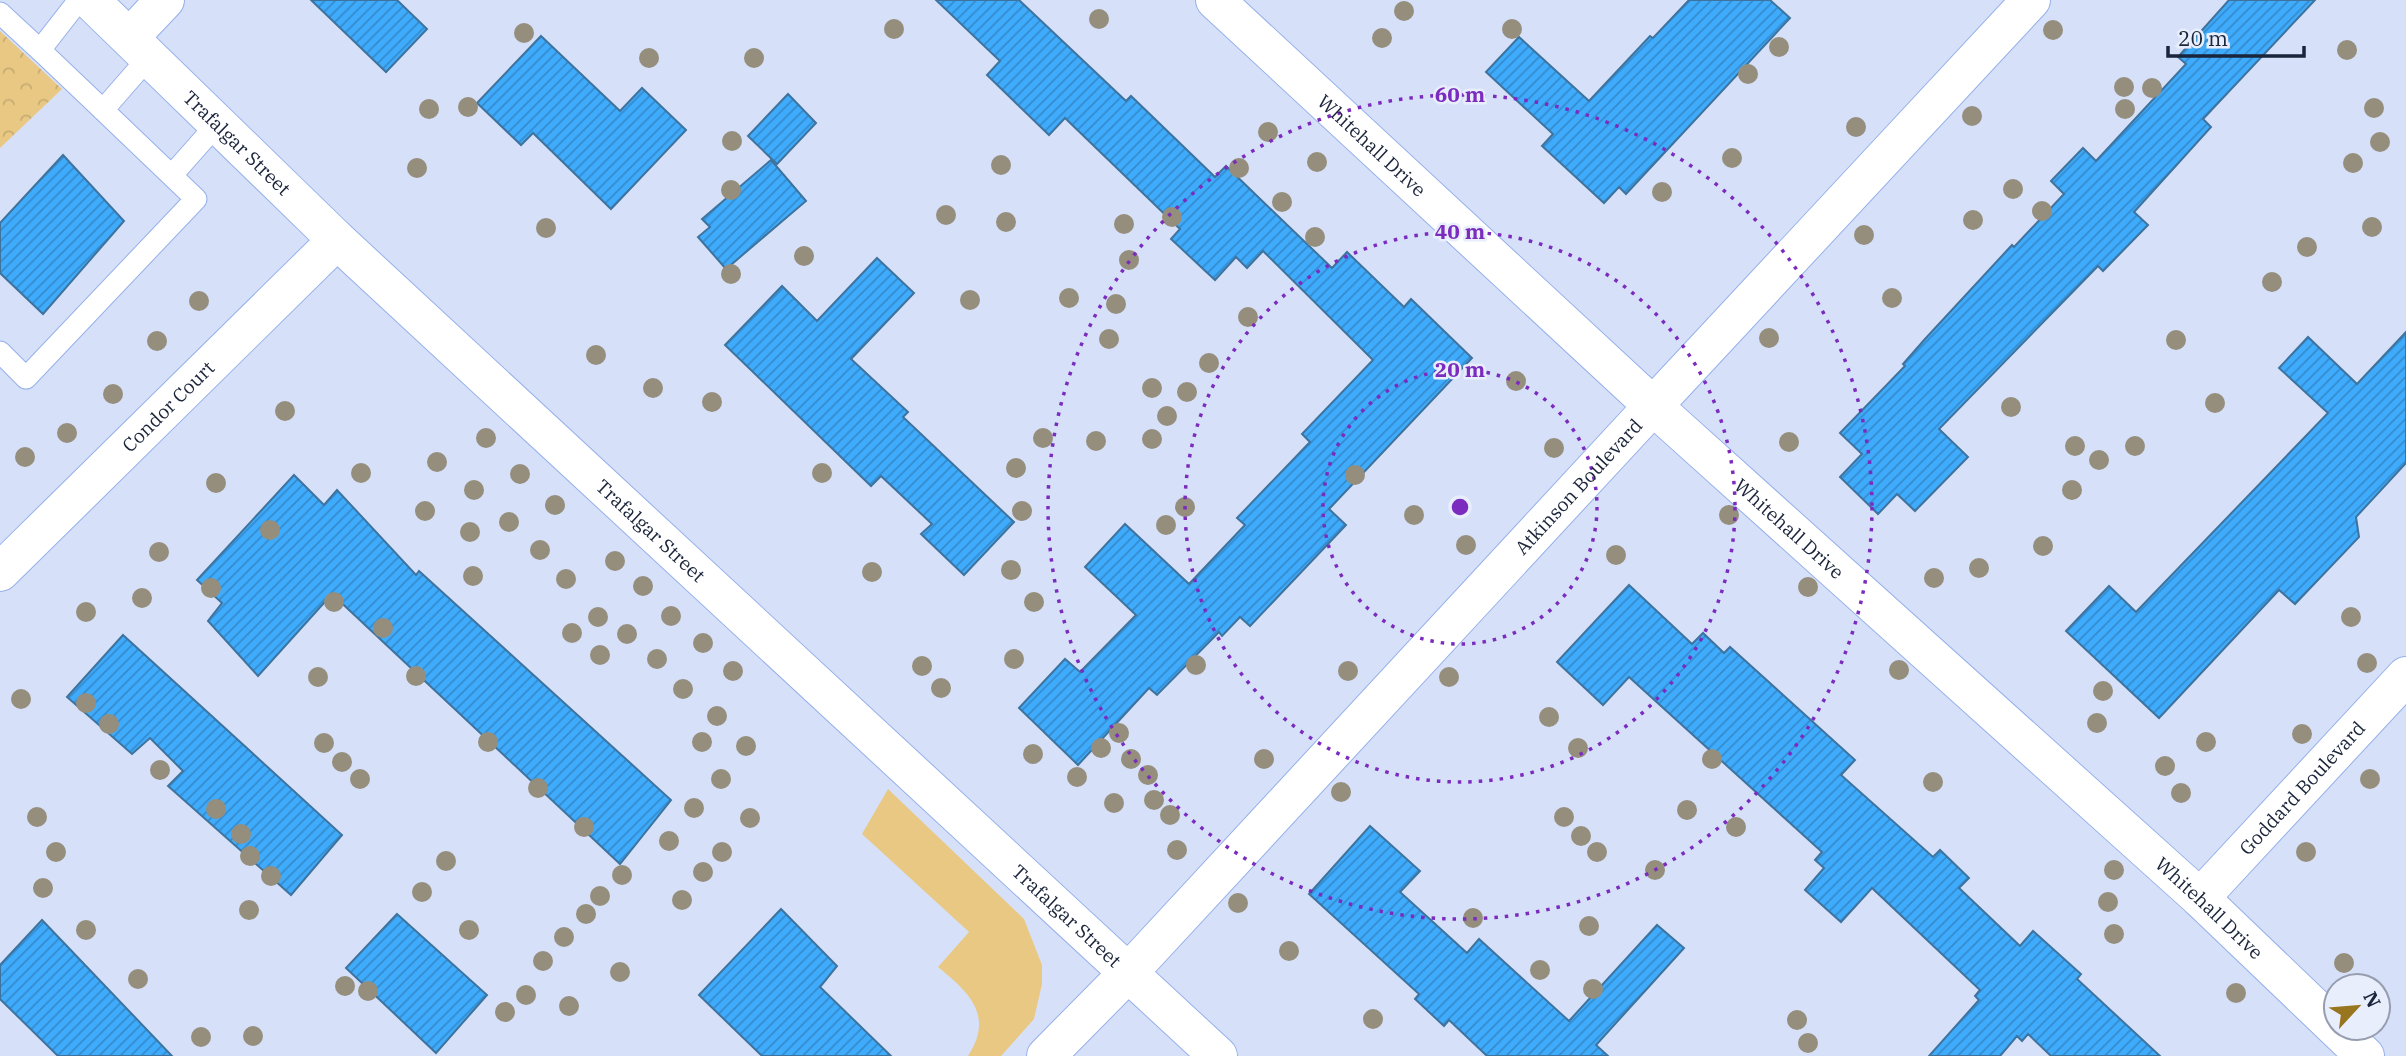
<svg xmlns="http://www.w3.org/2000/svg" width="2406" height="1056" viewBox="0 0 2406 1056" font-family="'IBM Plex Serif',serif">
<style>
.grass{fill:#e9c883}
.park{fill:url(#park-crowns)}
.building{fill:url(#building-hatch);stroke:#3e739e;stroke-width:2}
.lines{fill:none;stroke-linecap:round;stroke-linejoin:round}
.service-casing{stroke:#95b0e9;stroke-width:23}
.minor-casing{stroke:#95b0e9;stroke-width:40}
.tertiary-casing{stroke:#95b0e9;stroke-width:40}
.secondary-casing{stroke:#95b0e9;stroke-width:40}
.service{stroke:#fff;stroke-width:21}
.minor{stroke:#fff;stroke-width:38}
.tertiary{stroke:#fff;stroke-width:38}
.secondary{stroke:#fff;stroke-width:38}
.tree{fill:#958e7d}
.ring{fill:none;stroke:#7b2cbf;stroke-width:3.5;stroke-dasharray:3.5 7}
.labels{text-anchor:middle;stroke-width:5;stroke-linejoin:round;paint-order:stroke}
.street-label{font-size:19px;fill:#1a243a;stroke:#e8eefb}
.centre{fill:#7b2cbf;stroke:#e8eefb;stroke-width:3.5}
.ring-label{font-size:21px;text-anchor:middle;font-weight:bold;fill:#7b2cbf;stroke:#e8eefb;stroke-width:5;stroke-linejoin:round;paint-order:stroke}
</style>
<defs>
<pattern id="park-crowns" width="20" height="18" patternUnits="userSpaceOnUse" patternTransform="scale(1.75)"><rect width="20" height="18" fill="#e9c883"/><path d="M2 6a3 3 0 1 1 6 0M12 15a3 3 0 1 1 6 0" fill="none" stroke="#c7ac72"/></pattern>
<pattern id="building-hatch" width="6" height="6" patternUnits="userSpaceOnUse" patternTransform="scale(1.75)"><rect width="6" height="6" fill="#3fabfc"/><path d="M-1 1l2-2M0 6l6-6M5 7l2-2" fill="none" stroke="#348bcd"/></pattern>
</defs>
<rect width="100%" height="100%" fill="#d6e1f9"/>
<!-- grass -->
<path class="grass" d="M888,789L1024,919L1042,965V984L1034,1019L1001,1056H968C994,1016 970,993 938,967L969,932L862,834Z"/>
<!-- park -->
<polygon class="park" points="0,31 62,89 0,148"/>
<!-- building -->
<g class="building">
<polygon points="311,0 397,0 427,29 386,72"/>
<polygon points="936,0 1019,0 1126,101 1131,96 1215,177 1226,166 1332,268 1347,252 1404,307 1411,299 1472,358 1329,509 1346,525 1250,626 1240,617 1222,636 1219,632 1157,695 1149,688 1078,765 1019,708 1065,659 1080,672 1136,615 1085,567 1125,524 1189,584 1245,525 1237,518 1310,442 1302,434 1373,360 1263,251 1247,268 1236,257 1215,280 1171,239 1180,229 1065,118 1049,135 987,75 1000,61"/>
<polygon points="1689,0 1770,0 1790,18 1626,194 1619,187 1604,203 1542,146 1553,134 1486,72 1519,37 1589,101 1650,36 1653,38"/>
<polygon points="2229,0 2315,0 2203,119 2211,127 2134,212 2148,225 2103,271 2098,266 1939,429 1968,457 1915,511 1897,494 1878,514 1840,477 1862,454 1840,433 1905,366 1903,364 1925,339 2012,245 2014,247 2064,194 2051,181 2083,148 2096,161 2186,64 2178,57"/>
<polygon points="541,36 620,111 642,88 686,130 611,209 533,133 521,145 477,103"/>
<polygon points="788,94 816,123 777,164 748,136"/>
<polygon points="63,155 124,221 43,314 0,273 0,223"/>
<polygon points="771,160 806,201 726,269 698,237 710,227 702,219"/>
<polygon points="877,258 914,293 851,359 908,412 903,417 1014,522 964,575 921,534 932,524 881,476 871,486 725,345 782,286 817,321"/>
<polygon points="2406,332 2406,463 2356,517 2359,537 2295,604 2279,590 2159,718 2066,631 2109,586 2136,612 2328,413 2279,368 2308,337 2357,384"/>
<polygon points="294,475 324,505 337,490 416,575 419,571 671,800 620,864 332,594 258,676 208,621 222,603 197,580"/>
<polygon points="1629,585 1692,644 1703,633 1724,653 1730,647 1855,760 1841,775 1933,857 1940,850 1969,878 1959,888 2020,946 2033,931 2081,974 2077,979 2160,1056 2051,1056 2028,1034 2022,1041 2017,1036 2000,1056 1929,1056 1979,1000 1975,996 1980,990 1872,888 1841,922 1805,890 1824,868 1815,860 1822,852 1629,677 1603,705 1557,662"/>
<polygon points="123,635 342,835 291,895 168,786 183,771 150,738 132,754 67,697"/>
<polygon points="1370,826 1420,871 1400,892 1467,953 1479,939 1569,1021 1657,925 1684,948 1596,1045 1608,1056 1487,1056 1449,1020 1444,1026 1415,999 1419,994 1309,894"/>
<polygon points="781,909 837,966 820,987 891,1056 762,1056 699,995"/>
<polygon points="397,914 487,995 436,1053 346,968"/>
<polygon points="42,920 172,1056 58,1056 0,999 0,965"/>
</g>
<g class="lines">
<!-- service casing -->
<g class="service-casing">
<g id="service">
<polyline points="79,0 40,50 103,110"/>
<polyline points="0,13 40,50"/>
<polyline points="172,175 218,123"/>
<polyline points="0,352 26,378 196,199 103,110 150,56"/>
</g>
</g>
<!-- minor casing -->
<g class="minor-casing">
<g id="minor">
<path id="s1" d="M1215,0L1653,406L2031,0"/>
<polyline points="130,37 165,0"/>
<path id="s2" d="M0,572L337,240"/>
<path id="s3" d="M2200,898L2406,676"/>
<polyline points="1046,1056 1128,973"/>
</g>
</g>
<!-- tertiary casing -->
<g class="tertiary-casing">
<g id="tertiary">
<path id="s4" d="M1128,973L1653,406L2200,898L2365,1056"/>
</g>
</g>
<!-- secondary casing -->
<g class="secondary-casing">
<g id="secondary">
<path id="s5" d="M90,0L337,240L1218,1056"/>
</g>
</g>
<!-- service -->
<use href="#service" class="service"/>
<!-- minor -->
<use href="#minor" class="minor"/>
<!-- tertiary -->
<use href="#tertiary" class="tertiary"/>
<!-- secondary -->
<use href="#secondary" class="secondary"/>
</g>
<!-- trees -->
<g class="tree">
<circle cx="1404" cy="11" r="10"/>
<circle cx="1099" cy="19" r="10"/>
<circle cx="894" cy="29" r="10"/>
<circle cx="1512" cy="29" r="10"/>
<circle cx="2053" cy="30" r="10"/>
<circle cx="524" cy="33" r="10"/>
<circle cx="1382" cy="38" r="10"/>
<circle cx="1779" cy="47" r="10"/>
<circle cx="2347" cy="50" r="10"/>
<circle cx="649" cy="58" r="10"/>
<circle cx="754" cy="58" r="10"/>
<circle cx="1748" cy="74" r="10"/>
<circle cx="2124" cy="87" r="10"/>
<circle cx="2152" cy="88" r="10"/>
<circle cx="468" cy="107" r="10"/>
<circle cx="2374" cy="108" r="10"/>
<circle cx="429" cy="109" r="10"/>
<circle cx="2125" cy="109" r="10"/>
<circle cx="1972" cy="116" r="10"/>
<circle cx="1856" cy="127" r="10"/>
<circle cx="1268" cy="132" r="10"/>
<circle cx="732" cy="141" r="10"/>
<circle cx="2380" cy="142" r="10"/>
<circle cx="1732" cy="158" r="10"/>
<circle cx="1317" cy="162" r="10"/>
<circle cx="2353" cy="163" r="10"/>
<circle cx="1001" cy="165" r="10"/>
<circle cx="417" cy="168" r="10"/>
<circle cx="1239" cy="168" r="10"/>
<circle cx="2013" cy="189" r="10"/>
<circle cx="731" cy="190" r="10"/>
<circle cx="1662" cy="192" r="10"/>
<circle cx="1282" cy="202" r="10"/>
<circle cx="2042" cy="211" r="10"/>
<circle cx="946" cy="215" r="10"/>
<circle cx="1172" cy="217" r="10"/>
<circle cx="1973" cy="220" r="10"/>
<circle cx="1006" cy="222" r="10"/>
<circle cx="1124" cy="224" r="10"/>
<circle cx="2372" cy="227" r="10"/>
<circle cx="546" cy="228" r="10"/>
<circle cx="1864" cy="235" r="10"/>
<circle cx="1315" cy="237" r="10"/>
<circle cx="2307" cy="247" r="10"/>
<circle cx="804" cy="256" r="10"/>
<circle cx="1129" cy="260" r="10"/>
<circle cx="731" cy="274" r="10"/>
<circle cx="2272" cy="282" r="10"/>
<circle cx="1069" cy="298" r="10"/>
<circle cx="1892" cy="298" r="10"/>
<circle cx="970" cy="300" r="10"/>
<circle cx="199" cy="301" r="10"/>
<circle cx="1116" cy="304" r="10"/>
<circle cx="1248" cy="317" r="10"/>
<circle cx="1769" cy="338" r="10"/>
<circle cx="1109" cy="339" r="10"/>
<circle cx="2176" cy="340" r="10"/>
<circle cx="157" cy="341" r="10"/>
<circle cx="596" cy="355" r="10"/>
<circle cx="1209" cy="363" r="10"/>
<circle cx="1516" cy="381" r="10"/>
<circle cx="653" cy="388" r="10"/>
<circle cx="1152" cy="388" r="10"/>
<circle cx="1187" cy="392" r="10"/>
<circle cx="113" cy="394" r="10"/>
<circle cx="712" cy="402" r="10"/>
<circle cx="2215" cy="403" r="10"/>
<circle cx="2011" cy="407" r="10"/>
<circle cx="285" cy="411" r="10"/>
<circle cx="1167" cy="416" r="10"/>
<circle cx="67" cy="433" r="10"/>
<circle cx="486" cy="438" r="10"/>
<circle cx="1043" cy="438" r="10"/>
<circle cx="1152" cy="439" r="10"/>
<circle cx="1096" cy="441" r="10"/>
<circle cx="1789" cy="442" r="10"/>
<circle cx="2075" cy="446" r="10"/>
<circle cx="2135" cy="446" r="10"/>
<circle cx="1554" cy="448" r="10"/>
<circle cx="25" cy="457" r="10"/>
<circle cx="2099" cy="460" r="10"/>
<circle cx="437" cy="462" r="10"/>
<circle cx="1016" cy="468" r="10"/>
<circle cx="361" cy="473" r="10"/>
<circle cx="822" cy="473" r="10"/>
<circle cx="520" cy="474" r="10"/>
<circle cx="1355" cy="475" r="10"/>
<circle cx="216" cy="483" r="10"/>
<circle cx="474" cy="490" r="10"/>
<circle cx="2072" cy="490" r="10"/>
<circle cx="555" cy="505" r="10"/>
<circle cx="1185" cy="507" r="10"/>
<circle cx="425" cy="511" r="10"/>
<circle cx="1022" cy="511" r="10"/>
<circle cx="1414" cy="515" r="10"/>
<circle cx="1729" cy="515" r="10"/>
<circle cx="509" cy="522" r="10"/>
<circle cx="1166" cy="525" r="10"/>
<circle cx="270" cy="530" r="10"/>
<circle cx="470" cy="532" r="10"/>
<circle cx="1466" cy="545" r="10"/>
<circle cx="2043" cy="546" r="10"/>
<circle cx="540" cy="550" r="10"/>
<circle cx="159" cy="552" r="10"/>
<circle cx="1616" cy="555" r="10"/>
<circle cx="615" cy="561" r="10"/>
<circle cx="1979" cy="568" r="10"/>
<circle cx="1011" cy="570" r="10"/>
<circle cx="872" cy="572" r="10"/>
<circle cx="473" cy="576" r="10"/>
<circle cx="1934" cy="578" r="10"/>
<circle cx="566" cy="579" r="10"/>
<circle cx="643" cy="586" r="10"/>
<circle cx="1808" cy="587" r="10"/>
<circle cx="211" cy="588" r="10"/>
<circle cx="142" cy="598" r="10"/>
<circle cx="334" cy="602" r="10"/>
<circle cx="1034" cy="602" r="10"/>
<circle cx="86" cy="612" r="10"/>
<circle cx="671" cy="616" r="10"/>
<circle cx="598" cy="617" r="10"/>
<circle cx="2351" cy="617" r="10"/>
<circle cx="383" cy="628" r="10"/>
<circle cx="572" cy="633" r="10"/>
<circle cx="627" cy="634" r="10"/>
<circle cx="703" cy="643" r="10"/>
<circle cx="600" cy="655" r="10"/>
<circle cx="657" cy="659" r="10"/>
<circle cx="1014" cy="659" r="10"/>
<circle cx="2367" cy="663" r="10"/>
<circle cx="1196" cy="665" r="10"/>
<circle cx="922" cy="666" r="10"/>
<circle cx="1899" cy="670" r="10"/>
<circle cx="733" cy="671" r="10"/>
<circle cx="1348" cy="671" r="10"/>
<circle cx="416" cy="676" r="10"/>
<circle cx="318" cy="677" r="10"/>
<circle cx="1449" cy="677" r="10"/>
<circle cx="941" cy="688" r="10"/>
<circle cx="683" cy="689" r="10"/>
<circle cx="2103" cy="691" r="10"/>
<circle cx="21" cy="699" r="10"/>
<circle cx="86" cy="703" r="10"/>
<circle cx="717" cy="716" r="10"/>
<circle cx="1549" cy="717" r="10"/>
<circle cx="2097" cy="723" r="10"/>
<circle cx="109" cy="724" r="10"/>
<circle cx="1119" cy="733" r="10"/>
<circle cx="2302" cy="734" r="10"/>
<circle cx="488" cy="742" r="10"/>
<circle cx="702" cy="742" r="10"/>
<circle cx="2206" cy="742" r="10"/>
<circle cx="324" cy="743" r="10"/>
<circle cx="746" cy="746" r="10"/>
<circle cx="1101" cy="748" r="10"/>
<circle cx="1578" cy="748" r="10"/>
<circle cx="1033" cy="754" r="10"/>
<circle cx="1131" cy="759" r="10"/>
<circle cx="1264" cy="759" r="10"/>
<circle cx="1712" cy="759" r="10"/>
<circle cx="342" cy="762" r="10"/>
<circle cx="2165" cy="766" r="10"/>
<circle cx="160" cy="770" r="10"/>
<circle cx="1148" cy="775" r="10"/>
<circle cx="1077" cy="777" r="10"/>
<circle cx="360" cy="779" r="10"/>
<circle cx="721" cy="779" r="10"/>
<circle cx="2370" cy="779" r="10"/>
<circle cx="1933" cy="782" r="10"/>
<circle cx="538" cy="788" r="10"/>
<circle cx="1341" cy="792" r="10"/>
<circle cx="2181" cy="793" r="10"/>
<circle cx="1154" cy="800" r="10"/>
<circle cx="1114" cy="803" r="10"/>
<circle cx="694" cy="808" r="10"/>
<circle cx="216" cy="809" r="10"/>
<circle cx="1687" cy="810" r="10"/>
<circle cx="1170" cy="815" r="10"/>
<circle cx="37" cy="817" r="10"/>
<circle cx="1564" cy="817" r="10"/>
<circle cx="750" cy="818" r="10"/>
<circle cx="584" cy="827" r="10"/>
<circle cx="1736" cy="827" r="10"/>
<circle cx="241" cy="834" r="10"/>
<circle cx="1581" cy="836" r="10"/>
<circle cx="669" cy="841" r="10"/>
<circle cx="1177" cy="850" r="10"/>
<circle cx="56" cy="852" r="10"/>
<circle cx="722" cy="852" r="10"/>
<circle cx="1597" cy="852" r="10"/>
<circle cx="2306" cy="852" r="10"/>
<circle cx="250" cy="856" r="10"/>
<circle cx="446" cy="861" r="10"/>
<circle cx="1655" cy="870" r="10"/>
<circle cx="2114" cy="870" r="10"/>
<circle cx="703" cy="872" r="10"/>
<circle cx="622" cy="875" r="10"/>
<circle cx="271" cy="876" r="10"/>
<circle cx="43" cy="888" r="10"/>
<circle cx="422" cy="892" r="10"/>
<circle cx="600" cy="896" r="10"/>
<circle cx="682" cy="900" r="10"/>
<circle cx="2108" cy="902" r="10"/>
<circle cx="1238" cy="903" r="10"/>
<circle cx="249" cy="910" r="10"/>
<circle cx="586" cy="914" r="10"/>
<circle cx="1473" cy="918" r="10"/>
<circle cx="1589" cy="926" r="10"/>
<circle cx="86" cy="930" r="10"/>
<circle cx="469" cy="930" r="10"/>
<circle cx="2114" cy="934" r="10"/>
<circle cx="564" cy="937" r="10"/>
<circle cx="1289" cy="951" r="10"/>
<circle cx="543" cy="961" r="10"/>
<circle cx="2344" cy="963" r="10"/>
<circle cx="1540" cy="970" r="10"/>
<circle cx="620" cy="972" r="10"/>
<circle cx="138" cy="979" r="10"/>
<circle cx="345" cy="986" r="10"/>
<circle cx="1593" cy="989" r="10"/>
<circle cx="368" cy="991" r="10"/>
<circle cx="2236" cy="993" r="10"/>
<circle cx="526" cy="995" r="10"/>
<circle cx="569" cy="1006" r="10"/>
<circle cx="505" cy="1012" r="10"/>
<circle cx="1373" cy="1019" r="10"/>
<circle cx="1797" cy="1020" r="10"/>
<circle cx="253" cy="1036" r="10"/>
<circle cx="201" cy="1037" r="10"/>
<circle cx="1808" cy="1043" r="10"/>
</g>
<!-- distance rings -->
<g class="ring">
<circle cx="1460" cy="507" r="137"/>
<circle cx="1460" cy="507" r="275"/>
<circle cx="1460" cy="507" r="412"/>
</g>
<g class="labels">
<!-- street labels -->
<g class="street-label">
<text dy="7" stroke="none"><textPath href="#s5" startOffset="205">Trafalgar Street</textPath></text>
<text dy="7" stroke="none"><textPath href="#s1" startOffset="214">Whitehall Drive</textPath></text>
<text dy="7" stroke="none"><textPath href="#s2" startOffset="236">Condor Court</textPath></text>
<text dy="7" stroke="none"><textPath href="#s4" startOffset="663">Atkinson Boulevard</textPath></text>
<text dy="7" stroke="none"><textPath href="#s4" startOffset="956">Whitehall Drive</textPath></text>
<text dy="7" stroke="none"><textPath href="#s5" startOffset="772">Trafalgar Street</textPath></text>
<text dy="7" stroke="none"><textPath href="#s3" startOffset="150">Goddard Boulevard</textPath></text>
<text dy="7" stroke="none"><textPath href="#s4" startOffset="1522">Whitehall Drive</textPath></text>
<text dy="7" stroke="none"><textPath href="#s5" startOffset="1339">Trafalgar Street</textPath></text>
</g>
</g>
<circle cx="1460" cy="507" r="10" class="centre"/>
<g class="ring-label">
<text x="1460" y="102">60 m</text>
<text x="1460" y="239">40 m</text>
<text x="1460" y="377">20 m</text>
</g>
<!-- north arrow -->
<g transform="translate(2357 1007) rotate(64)"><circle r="33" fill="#e8eefb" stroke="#969dae" stroke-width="2"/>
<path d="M0-5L12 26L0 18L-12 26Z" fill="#98761f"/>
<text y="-10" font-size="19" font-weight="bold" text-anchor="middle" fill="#1a243a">N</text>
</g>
<!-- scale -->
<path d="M2168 46v10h136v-10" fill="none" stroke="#1a243a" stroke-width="3.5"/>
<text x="2178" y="46" font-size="21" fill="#1a243a" stroke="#e8eefb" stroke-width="5" paint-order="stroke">20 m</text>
</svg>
